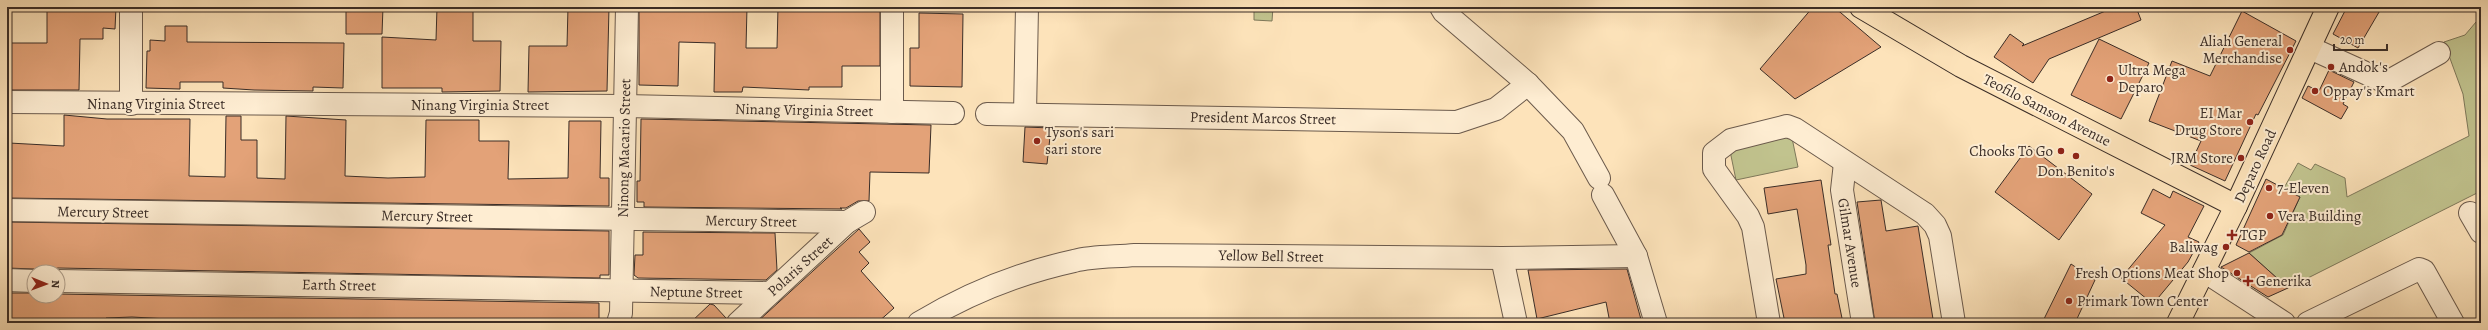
<svg xmlns="http://www.w3.org/2000/svg" width="2488" height="330" viewBox="0 0 2488 330" font-family="Alegreya,serif">
<style>
.green{fill:#c1c38e;stroke:#7e785a}
.building{fill:#e3a278;stroke:#3a2d27}
.lines{fill:none;stroke-linecap:round;stroke-linejoin:round}
.minor-casing{stroke:#6b5a4c;stroke-width:24}
.major-casing{stroke:#3a2d27;stroke-width:24}
.minor{stroke:#feedd2;stroke-width:22}
.major{stroke:#fde3ba;stroke-width:22}
.poi-dot{fill:#8f2418;stroke:#feedd2;stroke-width:1.5}
.labels{text-anchor:middle;stroke-width:4;stroke-linejoin:round;paint-order:stroke}
.poi-label{font-size:15px;fill:#3a2d27;stroke:#feedd2;text-anchor:start}
.street-label{font-size:15px;fill:#3a2d27;stroke:#feedd2}
</style>
<rect width="100%" height="100%" fill="#fde3ba"/>
<filter id="stains"><feTurbulence type="fractalNoise" baseFrequency=".005" numOctaves="4"/><feColorMatrix values="0 0 0 0 .2 0 0 0 0 .09 0 0 0 0 .02 0 0 0 .5 -.17"/></filter>
<radialGradient id="worn" r=".72"><stop offset=".6" stop-color="#630" stop-opacity="0"/><stop offset="1" stop-color="#630" stop-opacity=".3"/></radialGradient>
<!-- green -->
<g class="green">
<polygon points="1254,7 1273,7 1272,21 1254,20"/>
<polygon points="2476,22 2481,26 2481,191 2288,288 2249,253 2283,235 2300,197 2284,188 2298,163 2311,170 2315,164 2345,178 2347,197 2469,136 2463,94 2444,42 2465,35"/>
<polygon points="1791,133 1798,167 1736,180 1729,146"/>
</g>
<!-- building -->
<g class="building">
<polygon points="47,7 116,7 115,29 103,28 103,39 80,39 79,90 7,90 7,43 47,43"/>
<polygon points="346,7 383,7 382,34 346,34"/>
<polygon points="437,7 473,7 473,41 501,41 500,91 442,92 442,88 382,88 382,37 436,40"/>
<polygon points="568,7 609,7 607,91 528,92 529,46 567,46"/>
<polygon points="639,7 747,7 746,48 777,48 778,7 880,7 880,66 842,66 842,87 809,87 809,90 743,87 742,92 714,92 715,43 679,42 678,86 639,85"/>
<polygon points="1813,7 1834,7 1881,47 1795,99 1760,69"/>
<polygon points="2115,7 2136,7 2141,20 2049,59 2033,83 1994,57 2010,34 2024,44 2022,46"/>
<polygon points="2347,7 2382,7 2358,48 2333,34"/>
<polygon points="2242,11 2296,41 2258,115 2256,114 2225,181 2190,165 2201,141 2149,121 2172,61 2210,76"/>
<polygon points="919,13 963,14 962,87 910,86 910,48 919,48"/>
<polygon points="165,26 187,26 187,42 344,43 343,88 313,87 313,91 254,90 223,88 223,82 180,82 180,89 146,88 147,51 150,51 150,40 165,41"/>
<polygon points="2099,39 2149,63 2121,119 2071,95"/>
<polygon points="2329,70 2354,82 2343,104 2348,107 2341,119 2302,98 2308,86 2319,91"/>
<polygon points="64,115 107,119 190,119 189,176 225,177 226,116 241,116 241,140 257,140 257,178 285,179 286,116 346,120 345,176 388,178 425,177 426,120 479,120 479,141 509,141 508,179 565,178 568,178 569,121 601,121 600,178 609,178 609,206 7,198 9,143 64,146"/>
<polygon points="641,119 931,125 929,173 870,172 869,201 858,201 846,208 840,208 842,209 644,207 644,202 637,202 637,181 640,181"/>
<polygon points="1025,127 1051,128 1047,164 1023,162"/>
<polygon points="2029,146 2092,194 2059,240 1995,192"/>
<polygon points="2266,179 2300,197 2282,235 2249,252 2236,245"/>
<polygon points="1821,180 1831,245 1828,245 1835,294 1837,294 1843,323 1785,323 1776,279 1806,274 1806,265 1797,209 1768,214 1764,188"/>
<polygon points="2153,189 2170,198 2173,191 2204,206 2188,237 2199,242 2188,262 2153,304 2121,278 2165,225 2141,213"/>
<polygon points="1881,200 1886,231 1918,226 1933,319 1911,323 1875,323 1857,202"/>
<polygon points="7,222 609,231 609,275 600,275 600,278 58,268 42,272 34,269 7,268"/>
<polygon points="859,229 870,242 859,252 869,263 861,271 894,308 877,323 756,323"/>
<polygon points="643,232 775,233 777,270 766,280 638,278 634,275 635,255 643,255"/>
<polygon points="2249,253 2288,288 2268,297 2221,267"/>
<polygon points="2071,264 2095,280 2075,323 2042,323"/>
<polygon points="1627,269 1642,323 1610,323 1606,302 1537,319 1528,270"/>
<polygon points="7,293 34,293 34,296 58,296 58,294 599,303 599,323 480,320 458,321 458,323 186,323 186,320 132,317 106,318 106,323 7,323"/>
<polygon points="710,304 714,305 726,318 726,323 690,323"/>
</g>
<g class="lines">
<!-- minor casing -->
<g class="minor-casing">
<g id="minor">
<polyline points="1441,7 1444,12 1528,84 1573,131 1599,178"/>
<polyline points="2310,48 2381,80 2389,81 2439,53"/>
<polyline points="7,102 625,106 953,113"/>
<polyline points="131,104 131,7"/>
<polyline points="892,112 892,7"/>
<polyline points="987,114 1457,122 1496,109 1528,84"/>
<polyline points="1025,114 1027,7"/>
<polyline points="1845,163 1842,190 1863,323"/>
<polyline points="1603,195 1636,256 1656,323"/>
<polyline points="7,210 847,222"/>
<polyline points="2470,213 2481,232"/>
<polyline points="1502,258 1516,323"/>
<polyline points="2204,271 2284,323"/>
<polyline points="7,280 34,281"/>
<polyline points="58,281 770,293"/>
<polyline points="618,323 621,313 627,7"/>
<polyline points="738,323 847,222 864,212"/>
<path d="M919,323C967,294 1019,273 1074,261C1093,256 1115,257 1135,255L1502,258L1636,256"/>
<polyline points="1769,323 1753,227 1748,216 1714,169 1714,153 1731,140 1787,126 1795,129 1925,214 1935,225 1940,236 1954,323"/>
<polyline points="2308,323 2419,269 2424,271 2453,323"/>
</g>
</g>
<!-- major casing -->
<g class="major-casing">
<g id="major">
<polyline points="1861,7 1961,66 2236,206"/>
<polyline points="2178,323 2236,206 2328,7"/>
</g>
</g>
<!-- minor -->
<use href="#minor" class="minor"/>
<!-- major -->
<use href="#major" class="major"/>
</g>
<!-- markers -->
<g class="poi-dot">
<circle cx="2290" cy="50" r="4"/>
<circle cx="2331" cy="67" r="4"/>
<circle cx="2110" cy="79" r="4"/>
<circle cx="2315" cy="91" r="4"/>
<circle cx="2250" cy="122" r="4"/>
<circle cx="1037" cy="141" r="4"/>
<circle cx="2061" cy="151" r="4"/>
<circle cx="2076" cy="156" r="4"/>
<circle cx="2241" cy="158" r="4"/>
<circle cx="2269" cy="188" r="4"/>
<circle cx="2270" cy="216" r="4"/>
<path d="M2230 229h4v4h4v4h-4v4h-4v-4h-4v-4h4z"/>
<circle cx="2226" cy="247" r="4"/>
<circle cx="2237" cy="273" r="4"/>
<path d="M2246 275h4v4h4v4h-4v4h-4v-4h-4v-4h4z"/>
<circle cx="2069" cy="301" r="4"/>
</g>
<g class="labels">
<!-- poi labels -->
<g class="poi-label">
<text x="2282" y="46" text-anchor="end">Aliah General<tspan x="2282" dy="17">Merchandise</tspan></text>
<text x="2339" y="72">Andok's</text>
<text x="2118" y="75">Ultra Mega<tspan x="2118" dy="17">Deparo</tspan></text>
<text x="2323" y="96">Oppay's Kmart</text>
<text x="2242" y="118" text-anchor="end">EI Mar<tspan x="2242" dy="17">Drug Store</tspan></text>
<text x="1045" y="137">Tyson's sari<tspan x="1045" dy="17">sari store</tspan></text>
<text x="2053" y="156" text-anchor="end">Chooks To Go</text>
<text x="2233" y="163" text-anchor="end">JRM Store</text>
<text x="2076" y="176" text-anchor="middle">Don Benito's</text>
<text x="2277" y="193">7-Eleven</text>
<text x="2278" y="221">Vera Building</text>
<text x="2240" y="240">TGP</text>
<text x="2218" y="252" text-anchor="end">Baliwag</text>
<text x="2229" y="278" text-anchor="end">Fresh Options Meat Shop</text>
<text x="2256" y="286">Generika</text>
<text x="2077" y="306">Primark Town Center</text>
</g>
<!-- street labels -->
<g class="street-label">
<text x="156" y="109">Ninang Virginia Street</text>
<text x="480" y="110">Ninang Virginia Street</text>
<text transform="translate(804 110) rotate(1)" y="5">Ninang Virginia Street</text>
<text transform="translate(2047 110) rotate(27)" y="5">Teofilo Samson Avenue</text>
<text transform="translate(1263 118) rotate(1)" y="5">President Marcos Street</text>
<text transform="translate(624 148) rotate(-89)" y="5">Ninong Macario Street</text>
<text transform="translate(2255 166) rotate(-65)" y="5">Deparo Road</text>
<text transform="translate(103 212) rotate(1)" y="5">Mercury Street</text>
<text transform="translate(427 216) rotate(1)" y="5">Mercury Street</text>
<text transform="translate(751 221) rotate(1)" y="5">Mercury Street</text>
<text transform="translate(1850 243) rotate(81)" y="5">Gilmar Avenue</text>
<text transform="translate(1271 256) rotate(1)" y="5">Yellow Bell Street</text>
<text transform="translate(800 266) rotate(-42)" y="5">Polaris Street</text>
<text transform="translate(339 285) rotate(1)" y="5">Earth Street</text>
<text transform="translate(696 292) rotate(1)" y="5">Neptune Street</text>
</g>
</g>
<!-- margin -->
<rect width="2488" height="330" fill="none" stroke="#fde3ba" stroke-width="24"/>
<rect x="8" y="8" width="2472" height="314" fill="none" stroke="#3a2d27" stroke-width="2"/>
<rect x="12" y="12" width="2464" height="306" fill="none" stroke="#3a2d27"/>
<!-- north arrow -->
<g transform="translate(46 284) rotate(91)"><circle r="19" fill="#feedd2" stroke="#b0a08e"/>
<path d="M0-3L7 15L0 10L-7 15Z" fill="#8f2418"/>
<text y="-6" font-size="11" font-weight="bold" text-anchor="middle" fill="#3a2d27">N</text>
</g>
<!-- scale -->
<path d="M2334 44v6h53v-6" fill="none" stroke="#3a2d27" stroke-width="2"/>
<text x="2340" y="44" font-size="12" fill="#3a2d27" stroke="#feedd2" stroke-width="3" paint-order="stroke">20 m</text>
<rect width="100%" height="100%" filter="url(#stains)"/>
<rect width="100%" height="100%" fill="url(#worn)"/>
</svg>
